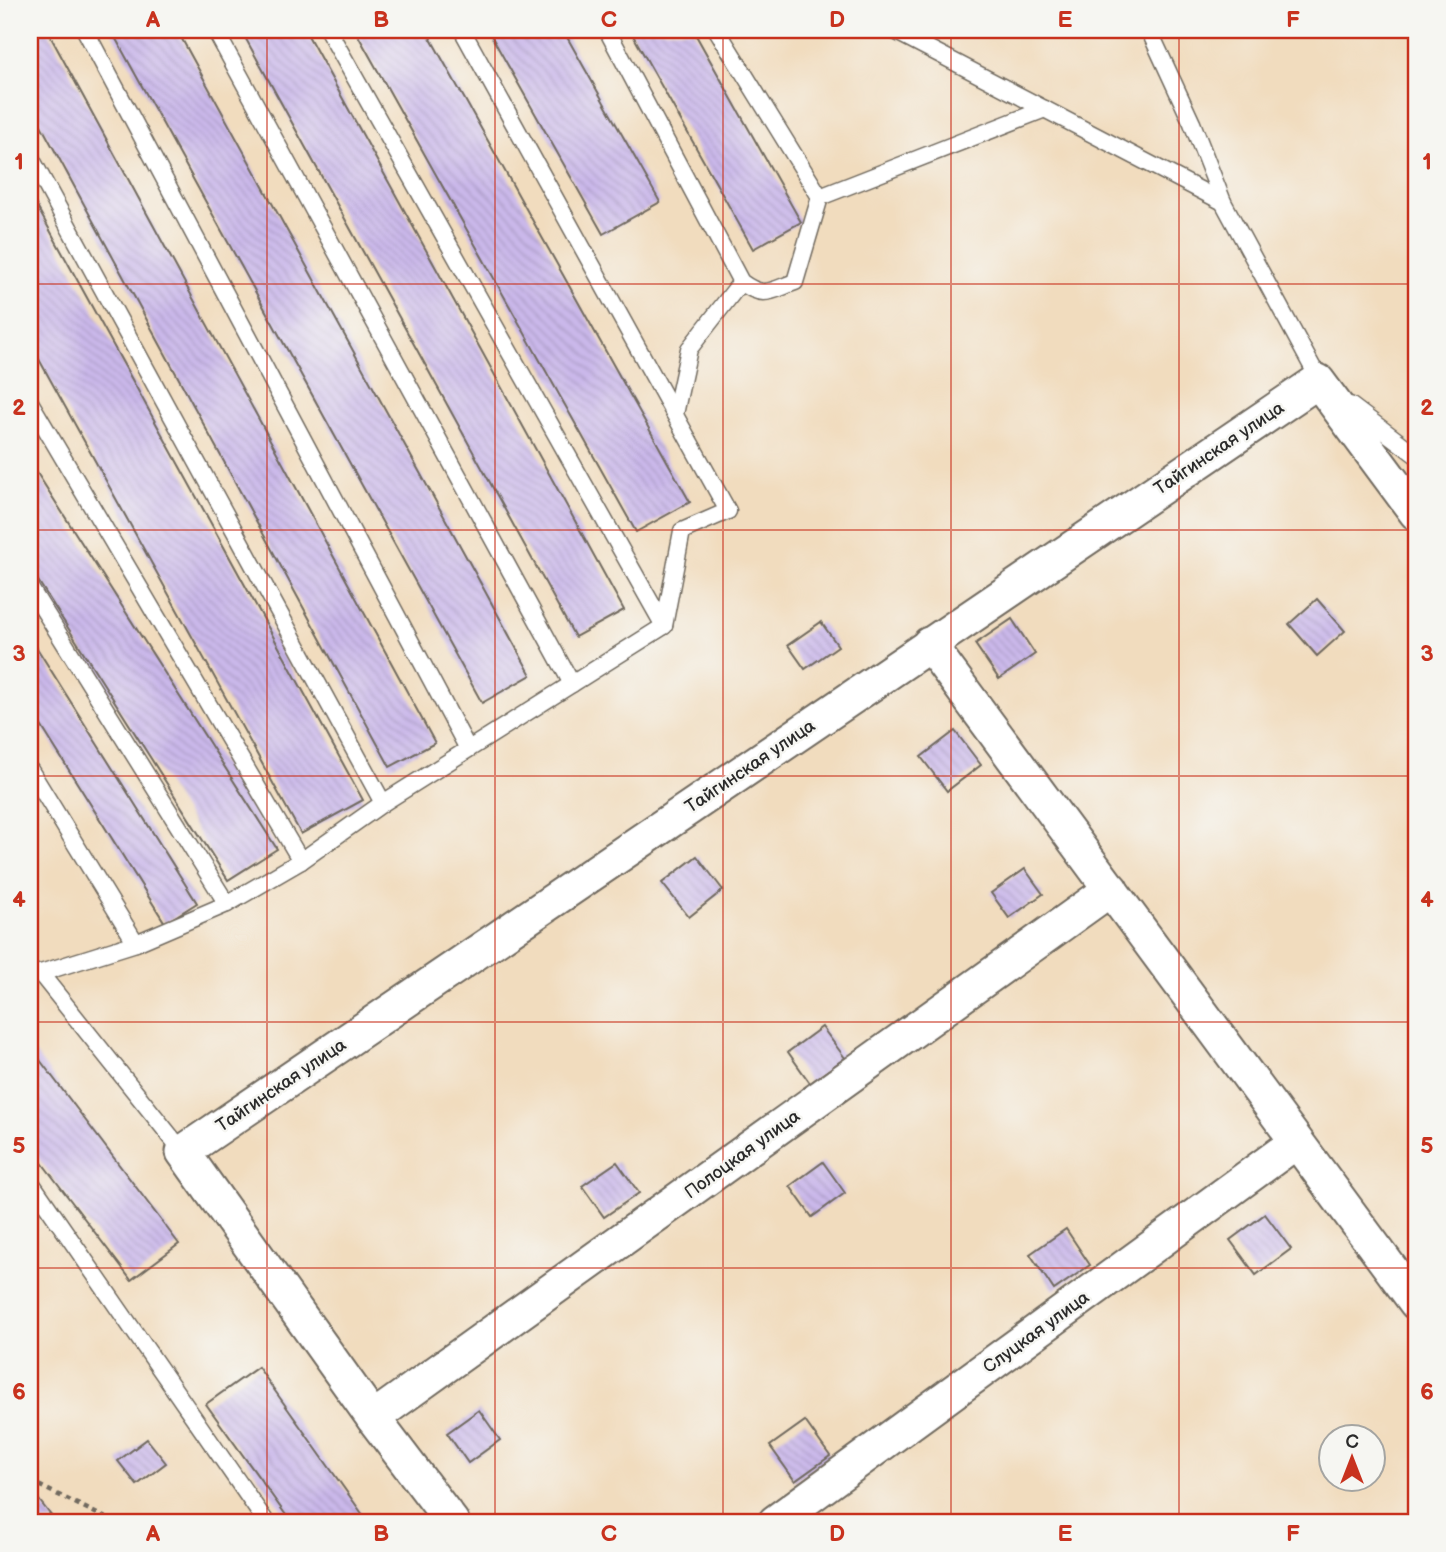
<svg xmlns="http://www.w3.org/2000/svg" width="1446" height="1552" viewBox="0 0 1446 1552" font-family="'Balsamiq Sans',sans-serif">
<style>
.building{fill:url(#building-back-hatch)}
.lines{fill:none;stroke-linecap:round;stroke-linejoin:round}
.lane-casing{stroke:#70695e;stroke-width:19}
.street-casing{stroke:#70695e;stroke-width:37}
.path{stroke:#70695e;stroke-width:4.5;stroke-dasharray:5 5;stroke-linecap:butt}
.lane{stroke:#fff;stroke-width:16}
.street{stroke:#fff;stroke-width:33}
.grid{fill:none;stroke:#c8321e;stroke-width:2;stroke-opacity:0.55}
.labels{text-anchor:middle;stroke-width:5;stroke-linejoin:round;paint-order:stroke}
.street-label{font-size:18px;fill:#2b2b2b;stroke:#f6f6f2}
.neatline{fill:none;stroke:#c8321e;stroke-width:2.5}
.grid-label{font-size:23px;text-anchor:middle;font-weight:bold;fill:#c8321e}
</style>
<defs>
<pattern id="building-back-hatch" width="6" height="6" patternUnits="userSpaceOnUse" patternTransform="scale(1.75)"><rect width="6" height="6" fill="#cab8ea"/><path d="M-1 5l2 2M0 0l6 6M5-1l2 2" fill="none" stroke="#ae9ec9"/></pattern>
</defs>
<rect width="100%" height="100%" fill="#f6f6f2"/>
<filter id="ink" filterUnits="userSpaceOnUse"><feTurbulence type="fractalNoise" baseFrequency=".0143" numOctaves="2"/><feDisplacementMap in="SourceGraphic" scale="14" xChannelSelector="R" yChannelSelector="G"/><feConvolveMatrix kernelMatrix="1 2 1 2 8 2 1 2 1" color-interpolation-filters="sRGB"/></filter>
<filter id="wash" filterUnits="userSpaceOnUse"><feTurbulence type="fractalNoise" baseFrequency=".00686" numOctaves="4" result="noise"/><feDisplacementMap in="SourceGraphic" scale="28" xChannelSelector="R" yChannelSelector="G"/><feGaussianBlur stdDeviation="1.57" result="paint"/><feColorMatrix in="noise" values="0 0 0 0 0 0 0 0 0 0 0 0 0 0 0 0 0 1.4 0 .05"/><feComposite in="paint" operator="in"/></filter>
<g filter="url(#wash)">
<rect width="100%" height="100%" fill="#f1dcbe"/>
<g id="blocks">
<!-- building -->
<g class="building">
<polygon points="30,30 47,30 435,743 390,767 30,105"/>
<polygon points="111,30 177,30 531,675 482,703"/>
<polygon points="241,30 305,30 624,610 575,637"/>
<polygon points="355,30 426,30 690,502 636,532"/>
<polygon points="488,30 563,30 660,202 603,234"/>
<polygon points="630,30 693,30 801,222 753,249"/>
<polygon points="30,194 363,800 301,834 30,343"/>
<polygon points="30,462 277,849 228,880 30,568"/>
<polygon points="1317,599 1345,631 1317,656 1289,624"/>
<polygon points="1012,619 1035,654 999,679 975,644"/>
<polygon points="821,622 838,646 805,669 788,645"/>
<polygon points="30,637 197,903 165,923 30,708"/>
<polygon points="955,731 981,765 947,791 921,757"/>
<polygon points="697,856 723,890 689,917 662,883"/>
<polygon points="1025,869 1043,894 1009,918 991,893"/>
<polygon points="822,1027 845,1058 810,1083 788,1052"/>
<polygon points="30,1047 179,1244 131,1280 30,1147"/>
<polygon points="617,1162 639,1193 604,1217 582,1186"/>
<polygon points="823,1162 845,1193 812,1217 790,1186"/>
<polygon points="1265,1214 1291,1249 1256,1275 1230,1240"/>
<polygon points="1066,1229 1090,1265 1054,1290 1030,1254"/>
<polygon points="258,1367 368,1522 291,1522 206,1404"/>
<polygon points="479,1410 500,1440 468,1463 447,1433"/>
<polygon points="805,1421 830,1456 795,1481 770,1446"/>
<polygon points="147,1439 166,1463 137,1485 118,1461"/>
<polygon points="32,1491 56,1522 30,1522 30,1493"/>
</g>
</g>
</g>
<g filter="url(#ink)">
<use href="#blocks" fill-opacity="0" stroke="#70695e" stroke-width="2"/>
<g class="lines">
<!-- lane casing -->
<g class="lane-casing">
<g id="lane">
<polyline points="85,30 468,749"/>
<polyline points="215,30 572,684"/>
<polyline points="328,30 664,626"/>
<path d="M607,30L741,282C764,299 770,291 795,282L820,197L717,30"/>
<polyline points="893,30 1223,202 1321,383"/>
<polyline points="1149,30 1192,123 1223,202"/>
<polyline points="30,156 383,803"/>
<polyline points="820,197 1045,109"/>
<polyline points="30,402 301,861"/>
<polyline points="1350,405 1416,455"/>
<polyline points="675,414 689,349 741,282"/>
<polyline points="30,588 227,904 136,943 30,770"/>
<polyline points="227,904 301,861 383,803 664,626 682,531 728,511 462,30"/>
<polyline points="40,973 183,1152"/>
<polyline points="31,976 136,943"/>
<polyline points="30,1181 266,1522"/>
</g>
</g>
<!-- street casing -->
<g class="street-casing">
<g id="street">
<polyline points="929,644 1416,1303"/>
<polyline points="373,1418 1111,889"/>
<polyline points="452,1522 373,1418 183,1152 1318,381 1416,513"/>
<polyline points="775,1522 1296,1142"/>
</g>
</g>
<!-- path -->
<polyline class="path" points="30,1481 114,1522"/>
<!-- lane -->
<use href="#lane" class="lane"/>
<!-- street -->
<use href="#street" class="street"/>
</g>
</g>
<!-- grid -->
<path class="grid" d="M267,30V1522M495,30V1522M723,30V1522M951,30V1522M1179,30V1522M30,284H1416M30,530H1416M30,776H1416M30,1022H1416M30,1268H1416"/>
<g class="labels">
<!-- street labels -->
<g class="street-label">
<text transform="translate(1219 448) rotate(-34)" y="6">Тайгинская улица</text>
<text transform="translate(750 766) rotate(-34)" y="6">Тайгинская улица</text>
<text transform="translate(281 1085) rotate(-34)" y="6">Тайгинская улица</text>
<text transform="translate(742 1154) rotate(-36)" y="6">Полоцкая улица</text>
<text transform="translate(1036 1332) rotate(-36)" y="6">Слуцкая улица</text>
</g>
</g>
<!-- margin -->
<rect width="1446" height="1552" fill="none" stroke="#f6f6f2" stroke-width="77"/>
<!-- north arrow -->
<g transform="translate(1352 1458)"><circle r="33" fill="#f6f6f2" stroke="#a5a5a2" stroke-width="2"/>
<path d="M0-5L12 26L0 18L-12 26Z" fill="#c8321e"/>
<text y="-10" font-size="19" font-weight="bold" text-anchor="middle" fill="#2b2b2b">С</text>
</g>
<rect x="38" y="38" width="1370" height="1476" class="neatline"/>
<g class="grid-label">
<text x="153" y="27">A</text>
<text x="381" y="27">B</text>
<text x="609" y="27">C</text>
<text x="837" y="27">D</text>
<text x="1065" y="27">E</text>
<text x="1293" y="27">F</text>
<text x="19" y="169">1</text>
<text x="1427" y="169">1</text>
<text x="19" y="415">2</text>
<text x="1427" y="415">2</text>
<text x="19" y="661">3</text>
<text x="1427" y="661">3</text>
<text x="19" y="907">4</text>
<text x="1427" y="907">4</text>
<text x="19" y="1153">5</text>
<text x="1427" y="1153">5</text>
<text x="19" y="1399">6</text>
<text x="1427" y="1399">6</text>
<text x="153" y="1541">A</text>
<text x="381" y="1541">B</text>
<text x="609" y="1541">C</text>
<text x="837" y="1541">D</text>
<text x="1065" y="1541">E</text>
<text x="1293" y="1541">F</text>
</g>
</svg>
